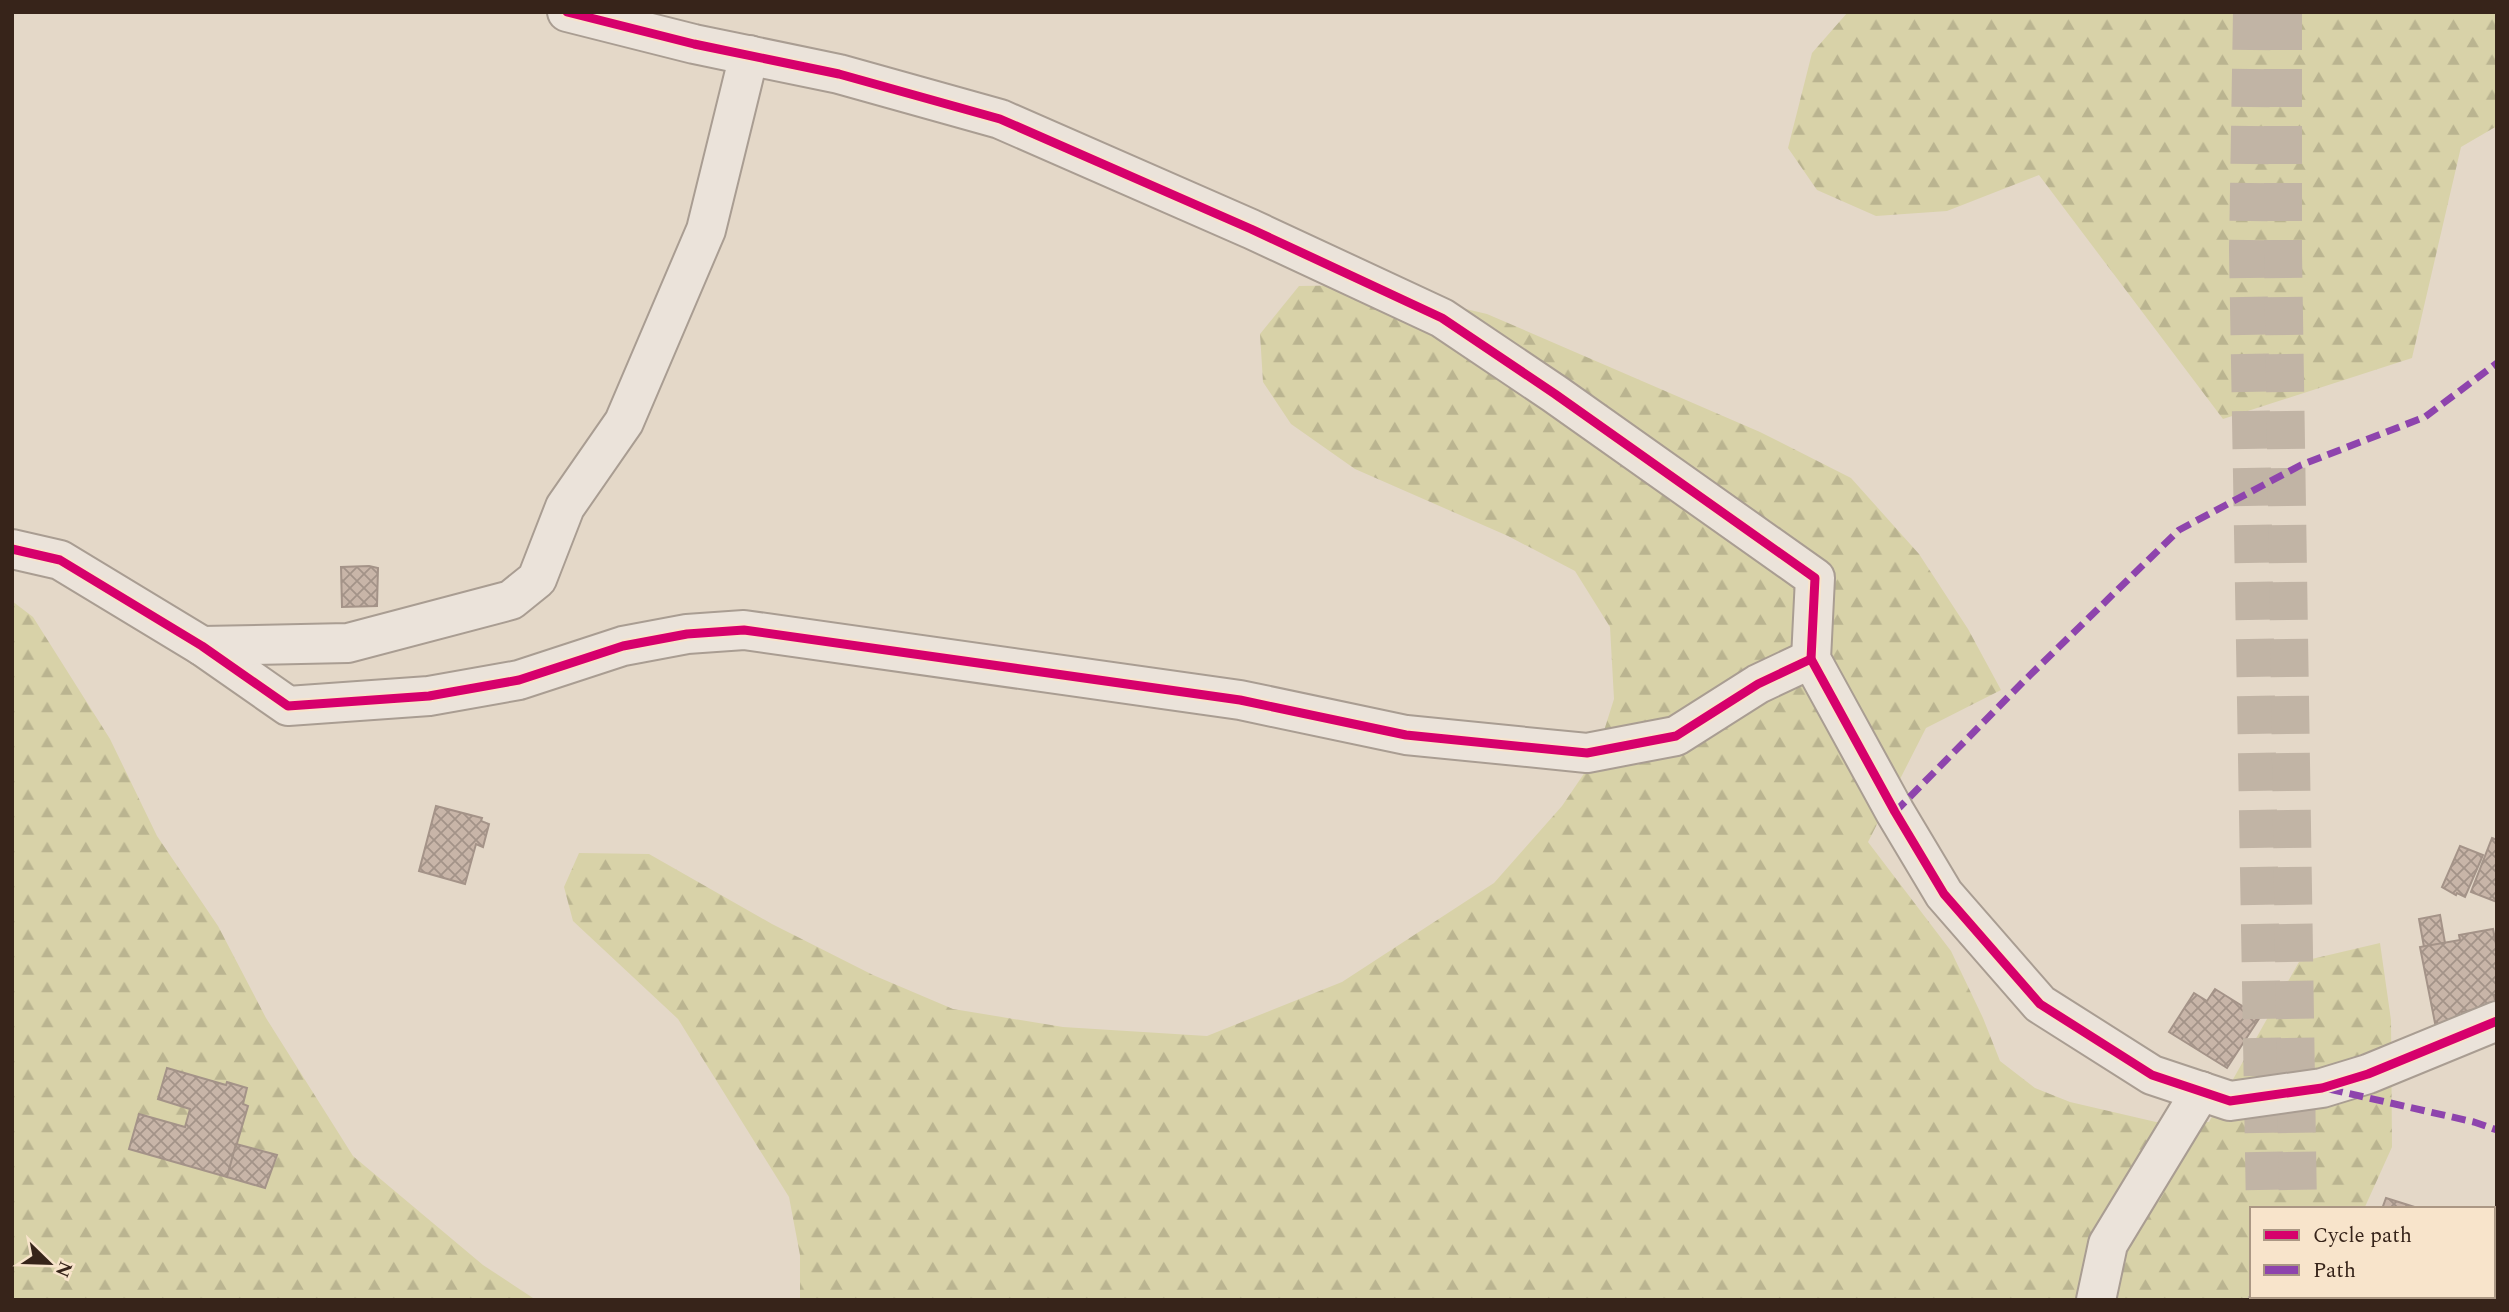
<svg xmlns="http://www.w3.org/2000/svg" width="2509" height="1312" viewBox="0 0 2509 1312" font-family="Spectral,serif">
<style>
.forest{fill:url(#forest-firs)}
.building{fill:url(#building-cross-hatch);stroke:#a49388;stroke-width:2}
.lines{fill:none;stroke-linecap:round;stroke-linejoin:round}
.motorway-tunnel{stroke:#c1b4a5;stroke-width:38;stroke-dasharray:38 19;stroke-linecap:butt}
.minor-casing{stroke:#a99d92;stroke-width:42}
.minor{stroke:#ebe3da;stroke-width:38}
.quiet{stroke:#8e44ad;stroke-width:7;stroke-dasharray:14 7;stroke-linecap:butt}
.cycleway-casing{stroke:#f8e4cb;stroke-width:13}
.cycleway{stroke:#d6006c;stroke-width:9}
</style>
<defs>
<pattern id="forest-firs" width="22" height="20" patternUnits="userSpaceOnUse" patternTransform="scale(1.75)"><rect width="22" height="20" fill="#d8d2a8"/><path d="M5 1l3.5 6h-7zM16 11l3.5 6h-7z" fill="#bab490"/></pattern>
<pattern id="building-cross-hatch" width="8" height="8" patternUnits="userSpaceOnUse" patternTransform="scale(1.75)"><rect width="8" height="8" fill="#c8b5a8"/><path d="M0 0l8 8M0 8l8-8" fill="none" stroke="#a39388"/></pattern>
</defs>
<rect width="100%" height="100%" fill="#e4d8c8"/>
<!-- forest -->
<g class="forest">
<polygon points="1848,12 2497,12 2497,126 2461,147 2412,358 2223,419 2039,175 1947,211 1876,216 1817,190 1788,148 1812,53"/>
<polygon points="1364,285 1487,314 1760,432 1851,478 1919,554 1968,629 2001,690 1926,728 1868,842 1951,951 1983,1018 2000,1061 2035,1088 2070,1102 2156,1122 2209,1122 2299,962 2380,943 2391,1020 2392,1147 2364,1209 2252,1209 2252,1296 2324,1296 2323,1300 800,1300 800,1255 789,1197 678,1019 573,921 564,887 579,853 649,854 772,924 873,975 953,1009 1063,1027 1207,1036 1342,982 1494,883 1562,806 1596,756 1614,699 1610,627 1575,571 1508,536 1355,469 1291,424 1263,382 1260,334 1299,286"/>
<polygon points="12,601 33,617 110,739 157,836 218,926 266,1018 353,1156 483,1265 536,1300 12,1300"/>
</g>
<!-- building -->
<g class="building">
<polygon points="369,566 378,568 377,606 342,607 341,567"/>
<polygon points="436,806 482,818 481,821 489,824 483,847 476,844 465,884 419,871"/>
<polygon points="2492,838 2497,840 2497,902 2471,892"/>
<polygon points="2460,846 2483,855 2465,897 2457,893 2456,895 2442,887"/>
<polygon points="2440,915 2445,943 2424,947 2419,919"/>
<polygon points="2493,929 2497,949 2497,994 2494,995 2496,1005 2462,1012 2465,1024 2438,1029 2437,1022 2435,1023 2420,947 2460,940 2459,935"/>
<polygon points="2215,989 2260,1017 2227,1068 2169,1032 2194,993 2207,1001"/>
<polygon points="167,1068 226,1085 227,1082 247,1088 243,1104 248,1106 227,1177 129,1149 139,1114 185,1127 190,1109 158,1099"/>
<polygon points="236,1144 277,1155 265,1188 227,1177"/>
<polygon points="2386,1198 2421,1209 2382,1209"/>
</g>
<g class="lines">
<!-- motorway-tunnel -->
<g class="motorway-tunnel">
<polyline points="2252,12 2248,249 2265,1209"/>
<polyline points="2283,12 2283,253 2298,1209"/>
<polyline points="2267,1296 2267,1300"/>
<polyline points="2299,1296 2299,1300"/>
</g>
<!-- minor casing -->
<g class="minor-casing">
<g id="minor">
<polyline points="567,12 694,44 839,74 1000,119 1251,229 1442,318 1555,394 1815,578 1811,659 1895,812 1944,894 2040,1004 2152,1075 2230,1101 2322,1088 2368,1074 2497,1021"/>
<polyline points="12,549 60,560 202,646 288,706 429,696 519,680 623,646 687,634 744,630 1240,700 1406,735 1587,753 1676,736 1758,684 1811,659"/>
<polyline points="202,646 348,643 511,600 537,579 565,507 624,422 706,230 749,55"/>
<polyline points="2096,1300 2108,1244 2201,1091"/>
</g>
</g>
<!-- minor -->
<use href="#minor" class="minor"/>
<!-- quiet -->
<g class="quiet">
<polyline points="1895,812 2025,680 2179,530 2301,465 2425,417 2497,363"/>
<polyline points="2329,1089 2474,1122 2497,1130"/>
</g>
<!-- cycleway casing -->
<g class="cycleway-casing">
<g id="cycleway">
<polyline points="567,12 694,44 839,74 1000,119 1251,229 1442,318 1555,394 1815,578 1811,659 1895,812 1944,894 2040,1004 2152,1075 2230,1101 2322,1088 2368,1074 2497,1021"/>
<polyline points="12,549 60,560 202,646 288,706 429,696 519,680 623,646 687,634 744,630 1240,700 1406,735 1587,753 1676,736 1758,684 1811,659"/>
</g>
</g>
<!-- cycleway -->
<use href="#cycleway" class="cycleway"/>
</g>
<!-- border -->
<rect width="2509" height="1312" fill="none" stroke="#37241a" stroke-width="28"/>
<!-- legend -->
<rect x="2250" y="1207" width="245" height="91" fill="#f8e4cb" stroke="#ab9784" stroke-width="2"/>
<rect x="2264" y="1230" width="35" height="10" fill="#d6006c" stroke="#ab9784" stroke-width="2"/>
<text x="2313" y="1242" font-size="21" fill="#37241a">Cycle path</text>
<rect x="2264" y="1265" width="35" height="10" fill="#8e44ad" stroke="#ab9784" stroke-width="2"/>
<text x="2313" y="1277" font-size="21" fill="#37241a">Path</text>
<!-- north arrow -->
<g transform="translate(49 1263) rotate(113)" stroke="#f8e4cb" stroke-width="5" paint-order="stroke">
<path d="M0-5L12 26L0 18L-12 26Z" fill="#37241a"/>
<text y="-10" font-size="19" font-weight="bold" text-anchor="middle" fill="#37241a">N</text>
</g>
</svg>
